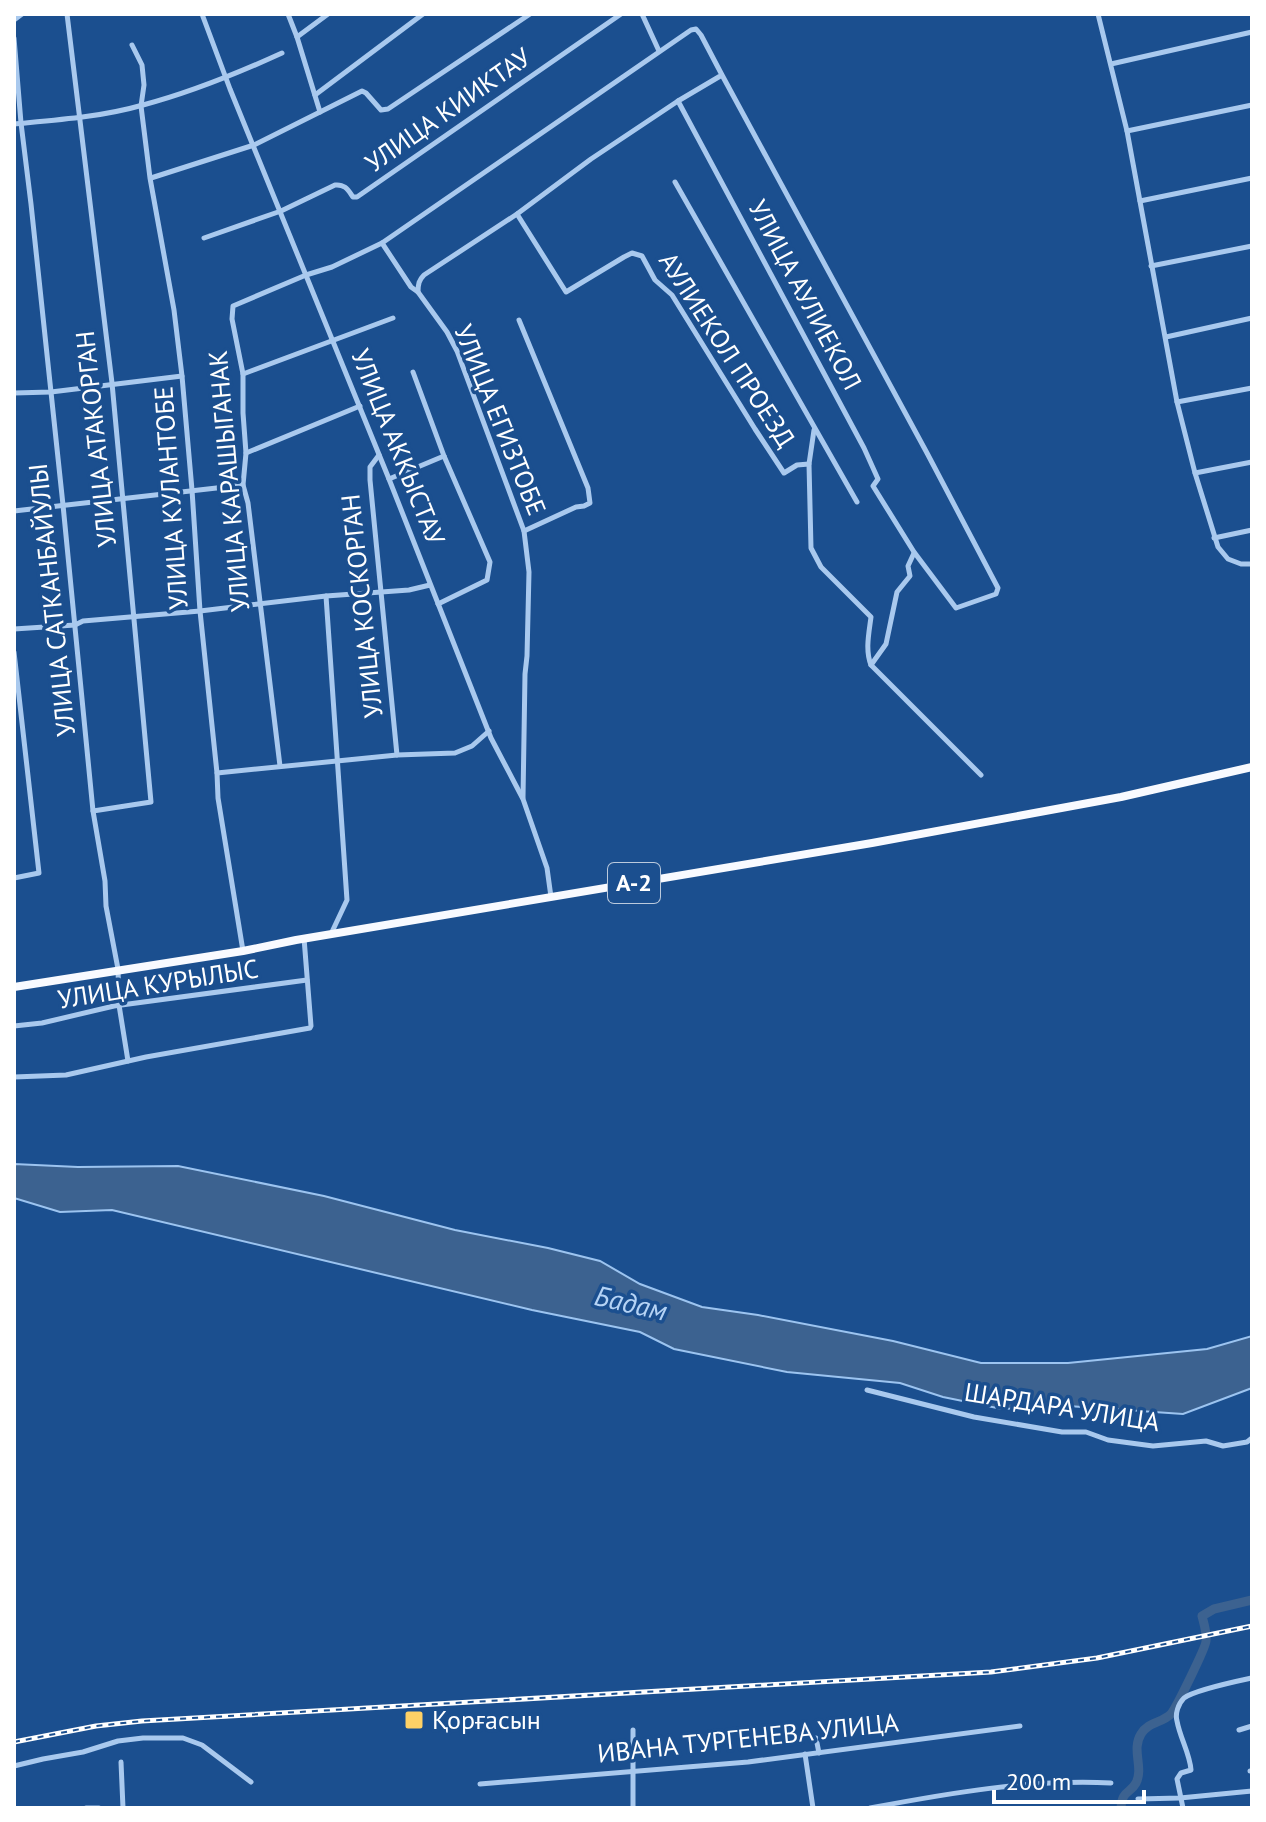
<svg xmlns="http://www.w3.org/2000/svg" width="1266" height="1822" viewBox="0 0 1266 1822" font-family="'PT Sans',sans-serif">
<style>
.water{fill:#3c6290;stroke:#9cc4f0;stroke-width:2}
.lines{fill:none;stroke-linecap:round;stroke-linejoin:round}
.river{stroke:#3c6290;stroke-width:9}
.minor{stroke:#a9c9ee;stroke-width:5}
.trunk{stroke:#f8faff;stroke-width:8}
.rail-casing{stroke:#fff;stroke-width:5}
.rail{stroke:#1b4f8f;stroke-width:2;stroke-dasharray:6;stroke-linecap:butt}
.poi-dot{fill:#ffd166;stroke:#1b4f8f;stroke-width:3}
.labels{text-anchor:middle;stroke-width:7;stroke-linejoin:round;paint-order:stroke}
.shield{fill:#1b4f8f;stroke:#bbcadd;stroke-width:2}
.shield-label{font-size:24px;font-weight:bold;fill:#fff}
.street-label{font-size:26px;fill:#fff;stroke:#1b4f8f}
.poi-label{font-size:26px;fill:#fff;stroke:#1b4f8f;text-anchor:start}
.water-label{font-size:28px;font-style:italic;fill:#b5d3f5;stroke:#1b4f8f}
</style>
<rect width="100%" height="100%" fill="#1b4f8f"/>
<!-- water -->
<polygon class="water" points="14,1164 78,1167 178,1166 324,1196 455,1230 548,1248 600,1261 640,1284 702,1307 758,1315 893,1341 981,1363 1068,1363 1207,1349 1252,1336 1252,1388 1183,1414 1068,1406 1002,1409 943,1397 900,1383 787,1372 674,1349 640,1332 532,1310 112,1210 60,1212 14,1198"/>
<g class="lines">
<!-- river -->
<path class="river" d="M1121,1808C1122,1790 1130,1794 1136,1783C1144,1767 1131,1750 1141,1734C1148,1722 1162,1723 1171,1714C1176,1708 1206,1647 1206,1641C1207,1633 1204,1624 1202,1616L1214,1609L1252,1600"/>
<!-- minor -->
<g class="minor">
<polyline points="67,14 112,383 151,802 93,811"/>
<polyline points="202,14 230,89 389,479 491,738 523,799 547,868 551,897"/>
<polyline points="288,14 297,37 320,112"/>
<polyline points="642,14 659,51"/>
<polyline points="1098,14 1127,131 1177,402 1195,473 1218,547 1228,559 1241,564 1252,564"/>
<polyline points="14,20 22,14"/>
<polyline points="297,37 328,14"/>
<polyline points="14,38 21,123 31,204 63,505 93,811 105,881 106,906 118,969 119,1005 128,1061"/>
<polyline points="132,45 142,65 144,85 141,106 150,178 174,310 182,376 192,490 200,611 217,773 218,798 243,951"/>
<polyline points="1111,64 1252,32"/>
<polyline points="315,95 423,14"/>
<path d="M14,124C57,120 101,117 143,105C192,92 236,74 282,53"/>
<polyline points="1127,131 1252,105"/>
<polyline points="151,178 254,145 362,91 366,93 381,110 388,109 530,14"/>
<polyline points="675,182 857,502"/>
<polyline points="1140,201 1252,178"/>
<path d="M517,214L566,292L624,257L632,253L642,256L655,280L672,295L755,429L784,473L797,465L809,464L811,548L821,567L871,617C869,633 865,650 871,665L981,775"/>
<path d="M204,238L281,211L335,185C345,184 348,190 353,197H357L621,14"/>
<polyline points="382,243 411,287 418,292"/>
<polyline points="1151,266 1252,246"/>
<polyline points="519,320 588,488 590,503 584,506 576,507 524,531"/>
<polyline points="1166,337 1252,318"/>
<polyline points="413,372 444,456 490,562 487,580 438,604"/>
<polyline points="243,374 393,318"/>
<polyline points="14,393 51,392 182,376"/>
<polyline points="1177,402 1252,388"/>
<polyline points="246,453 360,406"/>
<polyline points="379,455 370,467 370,480 397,755"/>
<polyline points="809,464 814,430"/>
<polyline points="1195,473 1252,462"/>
<polyline points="389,479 444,456"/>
<polyline points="14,511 243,485"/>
<polyline points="1214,538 1252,530"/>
<polyline points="326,596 347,900 331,934"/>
<polyline points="14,629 75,625 83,621 200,611 326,596 409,590 430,585"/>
<polyline points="14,652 39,873 14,878"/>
<polyline points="871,665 886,644 897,592 910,576 908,566 914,553"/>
<polyline points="280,766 248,503 243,485 246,453 243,413 243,374 232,319 233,306 306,275 332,267 382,243 691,30 696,29 701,35 722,75 927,453 998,588 996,594 956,608 914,552 873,486 878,479 864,448 678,101 722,75"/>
<polyline points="217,773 397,755 455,753 472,746 489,731"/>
<path d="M523,798L525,674L527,656L529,572L524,531L457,351L447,332L418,292C418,284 419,280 424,275L517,214L591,159L678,101"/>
<polyline points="14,1026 42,1023 114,1006 307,980"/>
<polyline points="14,1077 66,1075 146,1057 310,1028 311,1026 304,938"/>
<polyline points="867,1390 974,1417 1062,1432 1086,1432 1108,1440 1153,1446 1206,1441 1223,1446 1247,1442 1252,1438"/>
<polyline points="633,1730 633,1808"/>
<polyline points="1239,1730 1252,1726"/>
<polyline points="816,1738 819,1753"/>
<polyline points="805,1754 813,1808"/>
<polyline points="121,1762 123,1808"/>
<polyline points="14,1766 43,1759 83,1752 118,1741 143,1738 183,1738 202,1745 251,1782"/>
<polyline points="1250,1771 1252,1771"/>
<polyline points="480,1784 748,1762 1020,1726"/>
<polyline points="1138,1799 1180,1798 1252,1791"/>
<polyline points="86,1808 99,1808"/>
<path d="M870,1808C950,1793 1029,1779 1111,1783"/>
<path d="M1183,1808L1177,1779L1181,1773L1191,1770C1190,1754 1180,1738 1177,1721C1175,1714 1178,1704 1184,1698C1195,1690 1238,1681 1252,1678"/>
</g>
<!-- trunk -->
<polyline class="trunk" points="14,987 243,951 296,940 872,843 1121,797 1252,767"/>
<!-- rail casing -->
<g class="rail-casing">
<polyline id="rail" points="14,1742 96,1726 142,1721 991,1672 1097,1658 1252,1626"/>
</g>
<!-- rail -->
<use href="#rail" class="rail"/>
</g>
<!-- markers -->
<rect class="poi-dot" x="404" y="1710" width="20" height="20" rx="4"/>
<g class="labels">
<!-- shield labels -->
<rect class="shield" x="608" y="863" width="52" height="40" rx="6"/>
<g class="shield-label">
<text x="634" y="891">A-2</text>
</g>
<!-- street labels -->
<g class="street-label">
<text transform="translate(448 110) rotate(-35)" y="9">УЛИЦА КИИКТАУ</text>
<text transform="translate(805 295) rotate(62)" y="9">УЛИЦА АУЛИЕКОЛ</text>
<text transform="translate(727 350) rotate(57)" y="9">АУЛИЕКОЛ ПРОЕЗД</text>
<text transform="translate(500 420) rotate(68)" y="9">УЛИЦА ЕГИЗТОБЕ</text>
<text transform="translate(96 439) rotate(-96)" y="9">УЛИЦА АТАКОРГАН</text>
<text transform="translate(398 447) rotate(68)" y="9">УЛИЦА АККЫСТАУ</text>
<text transform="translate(229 481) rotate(-95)" y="9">УЛИЦА КАРАШЫГАНАК</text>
<text transform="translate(171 498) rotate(-94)" y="9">УЛИЦА КУЛАНТОБЕ</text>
<text transform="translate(52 600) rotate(-96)" y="9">УЛИЦА САТКАНБАЙУЛЫ</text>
<text transform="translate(362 606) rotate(-96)" y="9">УЛИЦА КОСКОРГАН</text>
<text transform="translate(158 984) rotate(-9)" y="9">УЛИЦА КУРЫЛЫС</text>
<text transform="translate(1062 1407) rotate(9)" y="9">ШАРДАРА УЛИЦА</text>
<text transform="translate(748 1738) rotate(-6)" y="9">ИВАНА ТУРГЕНЕВА УЛИЦА</text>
</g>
<!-- poi labels -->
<g class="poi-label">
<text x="432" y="1729">Қорғасын</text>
</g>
<!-- water labels -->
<g class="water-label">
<text transform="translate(631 1303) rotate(13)" y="10">Бадам</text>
</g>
</g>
<!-- border -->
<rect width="1266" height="1822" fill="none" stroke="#ffffff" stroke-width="32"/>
<!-- scale -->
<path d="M994 1790v12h150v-12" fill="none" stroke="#ffffff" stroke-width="4"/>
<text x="1006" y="1790" font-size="24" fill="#ffffff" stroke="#1b4f8f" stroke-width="6" paint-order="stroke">200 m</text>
</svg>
